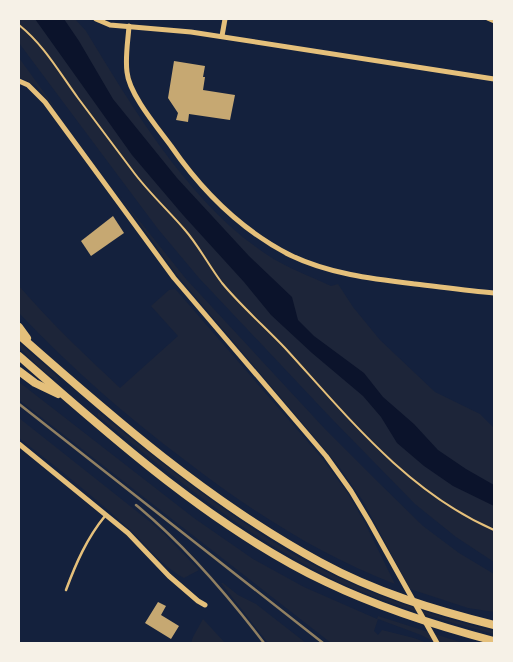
<svg xmlns="http://www.w3.org/2000/svg" width="513" height="662" viewBox="0 0 513 662" font-family="'Source Sans 3',sans-serif">
<style>
.green{fill:#1d2539}
.water{fill:#0b132b}
.building{fill:#c6a872}
.lines{fill:none;stroke-linecap:round;stroke-linejoin:round}
.path{stroke:#e5c07b;stroke-width:2}
.service{stroke:#e5c07b;stroke-width:2.5}
.minor{stroke:#e5c07b;stroke-width:5}
.trunk{stroke:#e5c07b;stroke-width:8}
.rail{stroke:#918062;stroke-width:2.5}
</style>
<rect width="100%" height="100%" fill="#14213d"/>
<!-- green -->
<g class="green">
<path d="M19,19H75L86,31C132,107 188,201 263,252C284,267 308,275 331,286L338,284L353,307L380,340L435,392L480,414L494,428V562L456,537L415,504L331,418L199,278L158,229L19,43Z"/>
<polygon points="19,58 59,113 36,86 19,77"/>
<polygon points="118,194 186,279 325,429 378,482 423,526 459,553 494,574 494,612 468,608 410,589 363,501 337,464 176,274"/>
<path d="M19,286C50,322 85,355 120,388L178,336L151,306L169,290L175,289L178,292L321,457L347,492L365,523L395,584C319,555 251,511 186,461C126,416 70,367 19,313Z"/>
<path d="M19,343L55,374L61,382C46,376 31,359 19,347Z"/>
<polygon points="19,382 194,518 253,559 304,587 377,619 378,616 463,643 437,643 421,635 378,619 374,631 378,635 382,630 414,638 427,643 331,643 19,400"/>
<path d="M98,412C162,463 226,515 297,556C358,591 426,614 494,631V634C441,620 389,605 339,582C250,540 173,477 98,416Z"/>
<path d="M19,418L149,521L164,534L199,570L184,578C163,567 145,543 126,526C92,495 55,466 19,438Z"/>
<polygon points="221,583 223,583 238,595 256,604 306,643 268,643"/>
<polygon points="203,619 225,643 191,643 193,637"/>
</g>
<!-- water -->
<polygon class="water" points="35,19 64,19 79,41 113,99 177,178 249,256 292,297 298,320 314,336 364,373 383,397 414,424 438,450 466,469 494,485 494,506 453,486 424,466 397,443 381,417 363,396 312,353 271,315 244,282 183,215 132,155"/>
<!-- building -->
<g class="building">
<polygon points="174,61 205,66 203,77 205,77 203,90 235,95 230,120 189,114 188,122 176,120 178,113 168,98"/>
<polygon points="113,216 124,233 91,256 81,241"/>
<polygon points="158,602 166,606 161,615 179,626 171,639 145,623"/>
</g>
<g class="lines">
<!-- path -->
<path class="path" d="M19,25C44,45 59,72 78,98C96,122 114,146 132,170C148,192 168,210 185,230C199,246 209,266 222,283C241,306 264,326 285,348C347,416 407,492 494,530"/>
<!-- service -->
<g class="service">
<polyline points="487,19 494,22"/>
<path d="M66,590C76,563 87,538 105,516"/>
</g>
<!-- minor -->
<g class="minor">
<polyline points="96,19 110,25 191,32 494,79"/>
<path d="M129,26C128,41 125,57 127,72C129,94 157,127 171,146C202,191 241,230 290,255C329,274 373,279 415,284C441,287 468,291 494,293"/>
<polyline points="222,36 225,19"/>
<polyline points="19,81 28,85 45,102 174,278 326,456 351,491 369,521 437,643"/>
<polyline points="19,444 128,533 169,576 198,601 205,605"/>
</g>
<!-- trunk -->
<g class="trunk">
<polyline points="19,327 27,338"/>
<path d="M19,335C113,418 209,502 320,562C375,592 434,610 494,625"/>
<path d="M19,356C111,437 215,529 326,582C380,608 437,626 494,641"/>
<polyline points="19,371 35,383 58,394"/>
</g>
<!-- rail -->
<g class="rail">
<polyline points="19,404 323,643"/>
<path d="M136,505C185,545 226,593 264,643"/>
</g>
</g>
<!-- border -->
<rect width="513" height="662" fill="none" stroke="#f6f1e7" stroke-width="40"/>
</svg>
